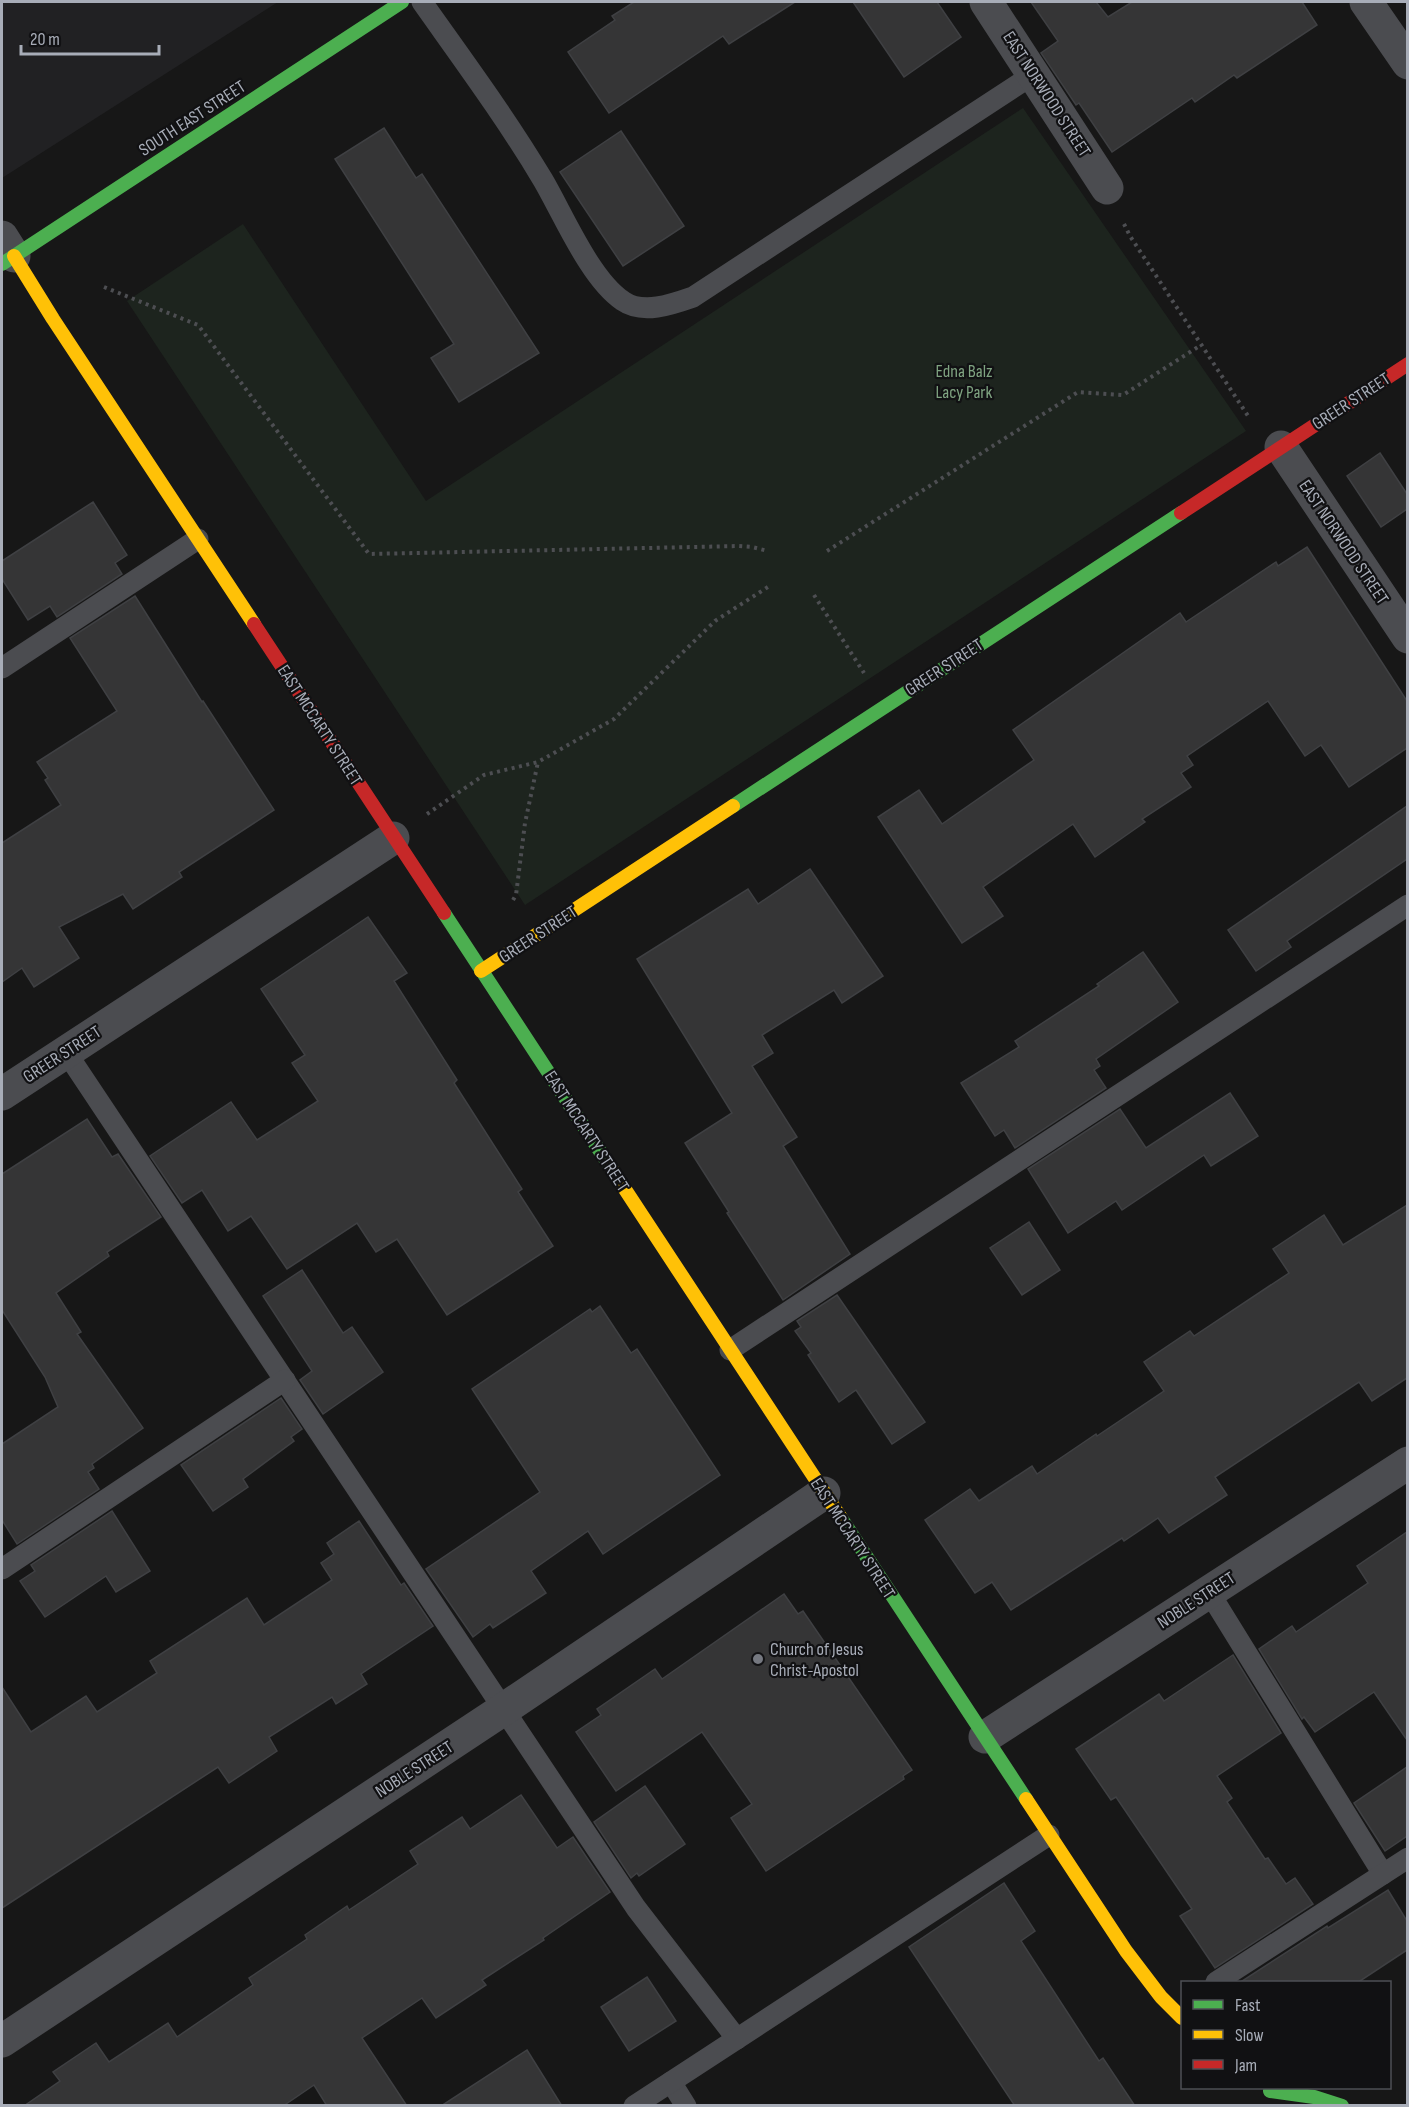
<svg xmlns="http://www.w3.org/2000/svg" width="1409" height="2107" viewBox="0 0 1409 2107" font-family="'Sofia Sans Condensed',sans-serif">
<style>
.built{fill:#212123}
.green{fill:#1d241e}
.building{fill:#353536;stroke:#3f4043;stroke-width:1.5}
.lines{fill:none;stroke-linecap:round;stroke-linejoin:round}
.path{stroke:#4d4e52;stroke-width:4;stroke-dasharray:3 4.5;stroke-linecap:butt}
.lane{stroke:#4b4c50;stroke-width:21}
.street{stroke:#4b4c50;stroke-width:33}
.fast{stroke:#4caf50;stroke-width:14}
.slow{stroke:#ffc107;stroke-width:14}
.jam{stroke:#c62828;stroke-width:14}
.poi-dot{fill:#757880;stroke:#111113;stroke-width:2}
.labels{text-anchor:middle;stroke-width:4.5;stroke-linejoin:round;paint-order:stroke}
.street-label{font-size:18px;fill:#a8adb8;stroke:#111113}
.park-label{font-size:18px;fill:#7fa381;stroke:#111113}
.poi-label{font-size:18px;fill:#a8adb8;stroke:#111113;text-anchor:start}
</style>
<rect width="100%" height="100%" fill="#171717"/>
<!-- built -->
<polygon class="built" points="2,2 278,2 2,178"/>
<!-- green -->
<polygon class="green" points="1023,108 1246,431 525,905 127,301 243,224 426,501"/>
<!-- building -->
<g class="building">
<polygon points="634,2 795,2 729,44 723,36 609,113 568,52 615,20 612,16"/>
<polygon points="853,2 937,2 961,37 904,77"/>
<polygon points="1031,2 1096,2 1108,17 1132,2 1302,2 1317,25 1237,78 1234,75 1195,102 1192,98 1112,152 1079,103 1076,105 1041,53 1058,41"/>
<polygon points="384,128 416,178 422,174 539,353 459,402 431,358 454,344 335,159"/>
<polygon points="621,131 684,226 623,266 560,172"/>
<polygon points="1380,453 1407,494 1407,509 1381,527 1347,476"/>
<polygon points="93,502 127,555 115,563 122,574 57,617 50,606 28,620 2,579 2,561"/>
<polygon points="1307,547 1407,701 1407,748 1349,787 1321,745 1305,756 1268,701 1187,756 1193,765 1181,773 1191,787 1142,819 1145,822 1095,857 1073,824 983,887 1003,916 962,943 878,817 919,790 942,824 1034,760 1013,730 1180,613 1186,622 1276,562 1278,566"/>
<polygon points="135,596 202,702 203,701 274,810 179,872 182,877 133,909 123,894 59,927 79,958 34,987 22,968 2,982 2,843 61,805 45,780 48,778 37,762 117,711 70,638"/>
<polygon points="1407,806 1407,859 1287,941 1291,947 1256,971 1228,930"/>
<polygon points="810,869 883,976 842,1003 834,990 762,1035 773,1053 752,1066 797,1137 783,1146 850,1254 783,1300 727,1213 729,1212 685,1143 732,1113 637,959 748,889 758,904"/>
<polygon points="368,917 407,973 394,981 457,1080 454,1083 522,1189 518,1192 553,1246 447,1315 397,1239 376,1252 357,1223 287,1269 251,1216 228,1231 202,1190 182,1203 150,1156 231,1102 257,1140 318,1101 292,1063 305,1055 261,989"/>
<polygon points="1143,952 1178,1002 1096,1059 1100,1066 1094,1070 1106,1088 1015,1148 1004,1130 995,1136 961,1083 1019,1047 1015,1041 1099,986 1097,984"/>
<polygon points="1230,1093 1258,1136 1211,1166 1204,1155 1122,1210 1116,1201 1068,1233 1028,1169 1120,1109 1146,1148"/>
<polygon points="87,1119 112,1157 118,1154 161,1217 107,1252 109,1256 56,1293 81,1332 77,1334 143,1428 92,1464 94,1468 88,1472 99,1489 17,1544 2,1520 2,1444 58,1407 45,1377 2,1310 2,1174"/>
<polygon points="1407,1205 1407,1378 1372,1401 1359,1382 1215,1477 1227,1495 1169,1533 1158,1518 1124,1541 1122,1538 1011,1610 992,1582 975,1593 925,1520 970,1489 979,1501 1032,1466 1037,1474 1096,1434 1097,1436 1164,1391 1144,1362 1190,1331 1194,1336 1289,1273 1273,1249 1324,1215 1343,1245"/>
<polygon points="1029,1222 1060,1270 1022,1295 990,1248"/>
<polygon points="302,1270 343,1333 352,1327 383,1372 323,1414 300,1380 312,1371 263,1296"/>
<polygon points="837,1295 925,1422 892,1444 856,1390 839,1402 808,1355 811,1353 795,1331 801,1327 797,1321"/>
<polygon points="600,1306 631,1353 637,1349 720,1475 603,1554 588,1531 531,1571 546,1593 493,1628 490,1624 473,1637 426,1569 540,1492 472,1389 590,1309 592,1312"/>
<polygon points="281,1398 302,1429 291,1437 294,1441 243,1479 248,1487 213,1511 181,1465"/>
<polygon points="112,1511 150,1571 116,1592 106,1576 45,1617 20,1581 35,1571 31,1565"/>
<polygon points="359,1521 401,1585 404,1583 433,1626 361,1674 367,1684 336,1704 332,1697 269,1737 277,1751 229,1783 218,1767 2,1908 2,1687 31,1732 86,1696 97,1712 157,1673 150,1661 247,1598 264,1625 332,1580 321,1563 334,1554 327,1543"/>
<polygon points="1407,1532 1407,1740 1374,1692 1315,1732 1304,1717 1302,1719 1259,1649 1292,1626 1296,1632 1368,1583 1357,1566"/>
<polygon points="784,1594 798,1614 803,1611 912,1770 903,1776 904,1779 766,1871 731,1818 752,1804 702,1732 616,1791 576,1732 601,1715 597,1709 655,1669 662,1679"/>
<polygon points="1233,1655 1281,1733 1217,1776 1232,1798 1227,1802 1265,1859 1268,1858 1286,1884 1295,1878 1313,1904 1215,1968 1180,1916 1192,1909 1116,1797 1111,1800 1076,1749 1159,1694 1164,1701"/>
<polygon points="1407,1767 1407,1836 1385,1851 1354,1803"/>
<polygon points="645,1786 685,1844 639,1876 637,1873 631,1878 594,1822"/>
<polygon points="521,1795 557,1848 573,1837 610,1892 543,1938 544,1940 482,1980 486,1985 436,2018 422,1998 362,2038 407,2106 327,2106 314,2085 283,2106 24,2106 60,2081 53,2072 96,2043 109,2062 168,2023 177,2037 253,1985 249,1978 307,1939 305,1935 347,1906 349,1910 418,1864 410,1851 462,1817 470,1829"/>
<polygon points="1004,1883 1035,1931 1021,1941 1099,2061 1103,2058 1135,2106 1015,2106 909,1947"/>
<polygon points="1388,1890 1407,1921 1407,1950 1357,1983 1239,1983 1327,1926 1328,1928"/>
<polygon points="647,1977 676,2021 629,2051 601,2007"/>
<polygon points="527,2050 562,2106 441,2106"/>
</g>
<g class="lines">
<!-- path -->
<g class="path">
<polyline points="1124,224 1130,236 1250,419"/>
<polyline points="104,287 198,325 369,554 739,546 752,547 768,551"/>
<polyline points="827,551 1078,392 1123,395 1201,345"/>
<polyline points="814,595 864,673"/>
<polyline points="427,814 484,775 538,762 614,719 715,621 771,585"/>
<polyline points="513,900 516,895 525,823 538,762"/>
</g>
<!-- lane -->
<g class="lane">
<path d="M422,2C463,60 506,118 543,180C563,214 590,279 623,301C643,315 673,304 693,297L1034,74"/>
<polyline points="2,668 198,539"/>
<polyline points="66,1052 636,1908 737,2039"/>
<polyline points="730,1350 1408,905"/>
<polyline points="2,1569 285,1380"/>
<polyline points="1209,1592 1383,1874"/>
<polyline points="1216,1982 1408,1858"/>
<polyline points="671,2082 686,2106"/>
<polyline points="634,2106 1049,1835"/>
</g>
<!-- street -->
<g class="street">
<polyline points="986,2 1107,188"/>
<polyline points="1366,2 1408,63"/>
<polyline points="2,237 14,256"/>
<polyline points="1281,447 1408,637"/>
<polyline points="2,1094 393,838"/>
<polyline points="985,1737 1408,1463"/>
<polyline points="2,2041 504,1709 824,1493"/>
</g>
<!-- fast -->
<g class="fast">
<polyline points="2,264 402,2"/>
<polyline points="733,806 1181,513"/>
<polyline points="444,913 611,1168"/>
<polyline points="841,1518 1026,1799"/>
<polyline points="1270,2091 1314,2097 1342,2106"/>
</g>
<!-- slow -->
<g class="slow">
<polyline points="14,256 53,319 254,624"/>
<polyline points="481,971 733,806"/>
<polyline points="611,1168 841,1518"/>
<polyline points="1026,1799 1126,1951 1161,1997 1182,2018"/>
</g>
<!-- jam -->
<g class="jam">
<polyline points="1181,513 1408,364"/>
<polyline points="254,624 444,913"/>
</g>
</g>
<!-- markers -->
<circle class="poi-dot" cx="758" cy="1659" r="6"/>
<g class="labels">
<!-- street labels -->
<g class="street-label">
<text transform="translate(1047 94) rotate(57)" y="6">EAST NORWOOD STREET</text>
<text transform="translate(192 118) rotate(-33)" y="6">SOUTH EAST STREET</text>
<text transform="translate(1351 401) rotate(-33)" y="6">GREER STREET</text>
<text transform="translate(1344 542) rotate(56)" y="6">EAST NORWOOD STREET</text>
<text transform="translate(944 667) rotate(-33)" y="6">GREER STREET</text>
<text transform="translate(320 725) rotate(57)" y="6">EAST MCCARTY STREET</text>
<text transform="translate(538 934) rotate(-33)" y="6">GREER STREET</text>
<text transform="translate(62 1054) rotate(-33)" y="6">GREER STREET</text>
<text transform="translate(587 1131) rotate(57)" y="6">EAST MCCARTY STREET</text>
<text transform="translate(853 1538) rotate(57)" y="6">EAST MCCARTY STREET</text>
<text transform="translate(1196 1600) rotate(-33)" y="6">NOBLE STREET</text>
<text transform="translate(414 1769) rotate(-33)" y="6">NOBLE STREET</text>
</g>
<!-- park labels -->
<g class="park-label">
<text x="964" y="377">Edna Balz<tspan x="964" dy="21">Lacy Park</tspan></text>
</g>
<!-- poi labels -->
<g class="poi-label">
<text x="770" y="1655">Church of Jesus<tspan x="770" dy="21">Christ-Apostol</tspan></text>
</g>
</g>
<!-- border -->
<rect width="1409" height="2107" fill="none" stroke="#a8adb8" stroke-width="6"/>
<!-- legend -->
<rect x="1181" y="1981" width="210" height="108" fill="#111113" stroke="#4d4f55" stroke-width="1.5"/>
<rect x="1193" y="2000" width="30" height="9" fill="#4caf50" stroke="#4d4f55" stroke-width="1.5"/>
<text x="1235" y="2011" font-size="18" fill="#a8adb8">Fast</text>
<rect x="1193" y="2030" width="30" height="9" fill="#ffc107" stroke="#4d4f55" stroke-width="1.5"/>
<text x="1235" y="2041" font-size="18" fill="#a8adb8">Slow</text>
<rect x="1193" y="2060" width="30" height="9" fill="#c62828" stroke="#4d4f55" stroke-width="1.5"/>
<text x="1235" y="2071" font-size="18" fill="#a8adb8">Jam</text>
<!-- scale -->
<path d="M21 45v9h138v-9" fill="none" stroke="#a8adb8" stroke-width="3"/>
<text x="30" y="45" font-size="18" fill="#a8adb8" stroke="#111113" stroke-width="4.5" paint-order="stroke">20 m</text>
</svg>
